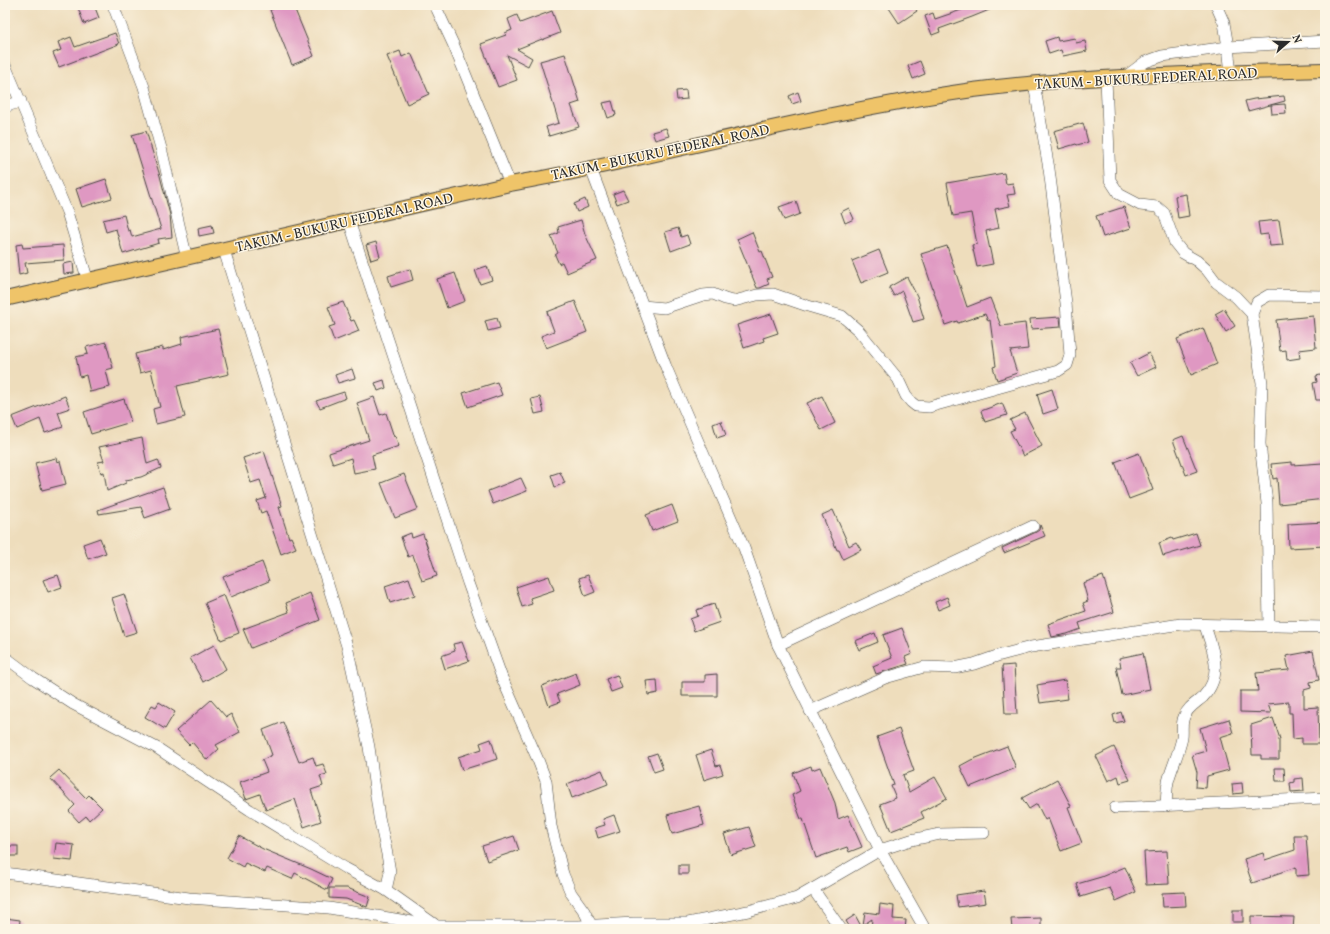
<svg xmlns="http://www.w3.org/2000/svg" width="1330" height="934" viewBox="0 0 1330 934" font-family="Vollkorn,serif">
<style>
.building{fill:#df98c2}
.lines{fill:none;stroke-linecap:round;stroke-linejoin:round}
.minor-casing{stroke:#484641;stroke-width:12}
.major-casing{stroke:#484641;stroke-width:16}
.minor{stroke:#fff;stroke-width:11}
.major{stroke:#efc469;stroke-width:14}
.labels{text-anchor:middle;stroke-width:3;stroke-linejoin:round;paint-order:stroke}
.street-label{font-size:14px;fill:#2b2b2b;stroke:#fcf5e5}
</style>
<rect width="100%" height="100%" fill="#fcf5e5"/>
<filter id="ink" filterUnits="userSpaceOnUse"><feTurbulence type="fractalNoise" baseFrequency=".025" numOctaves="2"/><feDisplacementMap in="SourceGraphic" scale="8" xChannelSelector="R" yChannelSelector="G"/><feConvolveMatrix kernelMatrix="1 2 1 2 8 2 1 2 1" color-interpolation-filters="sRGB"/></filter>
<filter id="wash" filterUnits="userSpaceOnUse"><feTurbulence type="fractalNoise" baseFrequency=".012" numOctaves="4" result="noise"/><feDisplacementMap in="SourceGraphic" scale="16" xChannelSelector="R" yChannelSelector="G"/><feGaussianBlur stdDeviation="0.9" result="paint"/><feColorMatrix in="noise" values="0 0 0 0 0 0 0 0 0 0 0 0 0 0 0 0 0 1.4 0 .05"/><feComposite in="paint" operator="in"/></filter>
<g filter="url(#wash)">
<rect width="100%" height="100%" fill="#eeddbc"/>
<g id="blocks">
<!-- building -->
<g class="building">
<polygon points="77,5 94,5 99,18 84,24"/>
<polygon points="282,5 293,5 314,56 292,65 270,10"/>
<polygon points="887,5 913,5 917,11 899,23"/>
<polygon points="976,5 999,6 972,17 939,29 940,32 932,35 925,16 933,13 935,19"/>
<polygon points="552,11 560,33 542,40 542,39 517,49 532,58 528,66 507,55 517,80 498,87 481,44 506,35 505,33 512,30 508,19 517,15 520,23"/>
<polygon points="115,33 119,44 59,67 53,53 61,50 58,42 71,37 75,47"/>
<polygon points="1057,37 1058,41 1075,38 1076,43 1085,41 1087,51 1063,56 1061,50 1049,54 1045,41"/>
<polygon points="400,51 402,57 411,53 429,94 407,104 387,56"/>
<polygon points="565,54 580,102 571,105 579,127 549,136 546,127 559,123 540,61"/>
<polygon points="920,61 925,74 913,79 908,66"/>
<polygon points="686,90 687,99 677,100 676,91"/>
<polygon points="798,92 801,101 792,104 789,96"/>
<polygon points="1284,96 1285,101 1248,111 1245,101 1254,99"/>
<polygon points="612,101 616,115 608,118 603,103"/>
<polygon points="1285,104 1286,113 1272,114 1271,105"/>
<polygon points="1083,123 1088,142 1077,145 1076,144 1059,149 1054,131"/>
<polygon points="666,128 669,136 655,140 652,132"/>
<polygon points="146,131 160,176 170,215 172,237 158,239 159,243 123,254 116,229 106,232 103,220 124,215 128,231 130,230 132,237 161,229 132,135"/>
<polygon points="1004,173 1006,184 1013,183 1015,194 1007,195 1010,206 995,209 999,228 986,231 993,264 977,267 972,245 977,244 971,213 953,216 947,183"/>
<polygon points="106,179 112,198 82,207 76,189"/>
<polygon points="623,190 628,200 617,204 613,194"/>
<polygon points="1186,194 1189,216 1178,218 1175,196"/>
<polygon points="585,199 588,207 577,212 574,204"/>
<polygon points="796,201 800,214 784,220 779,207"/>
<polygon points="1124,207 1131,228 1103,237 1096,216"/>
<polygon points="849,208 854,219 845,223 841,212"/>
<polygon points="581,220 585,234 597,260 567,273 562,262 559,264 555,255 558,253 551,236 559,233 558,227"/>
<polygon points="1279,220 1283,245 1270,246 1268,234 1260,235 1258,222"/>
<polygon points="212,225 214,233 199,236 198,228"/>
<polygon points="678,228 681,237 687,235 690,244 671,251 665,232"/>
<polygon points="752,232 760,252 762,251 772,277 767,279 769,284 760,288 757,288 737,239"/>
<polygon points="376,242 380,257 371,260 366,245"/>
<polygon points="22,244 23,248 63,245 64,260 25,263 27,273 19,275 16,245"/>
<polygon points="947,246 967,307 990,298 1001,326 1025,323 1028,349 1010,351 1017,373 997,380 993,367 996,366 990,320 988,321 985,314 958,323 957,321 945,325 921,254"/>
<polygon points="879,250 888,272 861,283 852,261"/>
<polygon points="73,262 74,273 64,274 63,264"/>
<polygon points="487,266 492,280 480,284 475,270"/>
<polygon points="410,269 413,280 391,287 388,276"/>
<polygon points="455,273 465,301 447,308 437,279"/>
<polygon points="907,277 917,296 924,319 913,322 902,291 894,296 889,287"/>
<polygon points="575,301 587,332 546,348 541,336 554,331 547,312"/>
<polygon points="343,302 351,321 354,320 359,331 334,341 329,327 335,325 328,307"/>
<polygon points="1224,309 1235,326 1226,332 1215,314"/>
<polygon points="771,314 778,333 763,338 764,341 744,348 737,325"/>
<polygon points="1313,316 1316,348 1299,350 1300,358 1287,360 1286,350 1280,351 1276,320"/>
<polygon points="1060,317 1061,327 1031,329 1030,319"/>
<polygon points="497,318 500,328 488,331 485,321"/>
<polygon points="1203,328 1217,364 1191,375 1177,339"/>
<polygon points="218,329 229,374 177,386 185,417 156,424 153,409 160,407 151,370 140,373 135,354 163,347 163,350 182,344 181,337"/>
<polygon points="106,342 113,368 106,370 110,387 90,392 86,375 80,377 76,357 88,354 86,347"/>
<polygon points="1149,353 1156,367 1137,376 1130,363"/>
<polygon points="352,369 355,378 338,383 335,375"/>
<polygon points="1325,374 1325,400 1316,400 1313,383 1317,382 1316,376"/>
<polygon points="384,380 386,388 378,391 375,383"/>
<polygon points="497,382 502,395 468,407 463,393"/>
<polygon points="1052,389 1058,409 1043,414 1037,394"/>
<polygon points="344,392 346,398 320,408 316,401"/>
<polygon points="65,396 70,408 58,412 63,427 45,433 40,419 17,429 12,417"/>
<polygon points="822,396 835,423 821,430 807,403"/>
<polygon points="374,397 380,415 386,413 394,437 395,436 399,446 372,455 375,469 354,473 351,458 333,464 329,453 369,440 357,403"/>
<polygon points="540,397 544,412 535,414 531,399"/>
<polygon points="124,399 131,422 91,434 84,412"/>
<polygon points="1002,403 1007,415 985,422 981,411"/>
<polygon points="1025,413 1042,446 1023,456 1010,431 1015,429 1010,420"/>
<polygon points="721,421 726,435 717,438 713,424"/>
<polygon points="1183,436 1197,471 1186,475 1173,440"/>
<polygon points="142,438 147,464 158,460 161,468 141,477 126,480 126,483 107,491 104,472 101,473 98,462 104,461 99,447"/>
<polygon points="264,451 282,506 279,507 289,538 291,537 296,548 281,554 266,511 261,513 257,501 266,498 260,480 251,483 243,458"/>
<polygon points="1139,453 1153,490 1129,499 1115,462"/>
<polygon points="56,458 57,462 60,461 66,484 42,490 35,463"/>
<polygon points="1292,462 1292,465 1323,463 1325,499 1279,504 1277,478 1273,479 1271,464"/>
<polygon points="560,472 565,483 555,487 551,475"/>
<polygon points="404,474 418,509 395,518 381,483"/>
<polygon points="521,478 527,491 493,504 488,491"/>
<polygon points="163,487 170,509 145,518 141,507 99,514 98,510"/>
<polygon points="672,505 678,521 652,531 646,515"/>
<polygon points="833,510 849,546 856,542 861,550 843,559 839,550 837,550 822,515"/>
<polygon points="1325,522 1325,546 1289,548 1288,524"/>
<polygon points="1040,525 1045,536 1004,553 1002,548 1036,532 1039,530"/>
<polygon points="411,533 412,538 423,534 437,576 422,581 413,555 408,557 401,537"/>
<polygon points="1196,533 1200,545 1163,556 1159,543 1172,538 1173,540"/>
<polygon points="100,538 106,553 88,559 83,544"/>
<polygon points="262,562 269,581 231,597 223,577"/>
<polygon points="58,575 62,587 48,592 43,580"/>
<polygon points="588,575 595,592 585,596 579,578"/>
<polygon points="549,576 554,590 530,598 532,604 522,607 516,587"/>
<polygon points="1103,576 1114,612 1079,623 1081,629 1067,634 1052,637 1048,624 1086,611 1083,603 1088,601 1083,583"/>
<polygon points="409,578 415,595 390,603 385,586"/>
<polygon points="310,593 320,620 251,648 243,629 289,612 286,603"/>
<polygon points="124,594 137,632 124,636 112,598"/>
<polygon points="224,595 239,633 221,640 205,603"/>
<polygon points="947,597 950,605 938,610 935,602"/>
<polygon points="714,604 720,622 694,631 690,619 698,616 696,610"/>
<polygon points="902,628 912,654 905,657 908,664 876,674 873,666 892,658 883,635"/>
<polygon points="875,633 878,642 859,650 855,641"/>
<polygon points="462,642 469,661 445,669 441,656 455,651 453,644"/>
<polygon points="214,645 226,669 203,682 190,658"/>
<polygon points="1313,651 1319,680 1310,682 1311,688 1304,690 1304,708 1318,707 1319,744 1302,744 1302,738 1293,739 1292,713 1289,713 1289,702 1268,704 1271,713 1240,712 1240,691 1258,691 1256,673 1289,670 1286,656"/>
<polygon points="1143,653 1150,689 1122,695 1116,667 1121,667 1119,658"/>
<polygon points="1014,665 1017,714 1005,714 1002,666"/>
<polygon points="576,673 580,685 557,694 560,702 549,706 542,686"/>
<polygon points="717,674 717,696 682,696 682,682 705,682 705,675"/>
<polygon points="617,675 622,688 611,692 606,679"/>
<polygon points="657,680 658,693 648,695 646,681"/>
<polygon points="1065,680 1068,699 1040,703 1037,685"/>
<polygon points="211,700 226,717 231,714 240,732 216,745 219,749 207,760 192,742 189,745 176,731"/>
<polygon points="159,702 175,712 165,729 145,717 152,705 156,707"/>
<polygon points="1121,712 1124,721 1115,723 1113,715"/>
<polygon points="1273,718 1280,739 1279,739 1279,759 1261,759 1261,755 1252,755 1251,725"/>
<polygon points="1229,719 1233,733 1220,737 1229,770 1207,776 1206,788 1196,787 1197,772 1192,755 1206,751 1200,728"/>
<polygon points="283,722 299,762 313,757 316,766 323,764 327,774 320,776 323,786 311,790 321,821 304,827 295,799 266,810 260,794 246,799 240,782 267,772 262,760 272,755 263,730"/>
<polygon points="899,729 914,771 903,775 909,792 935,777 947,798 921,812 924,818 891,831 880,804 896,798 891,786 894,785 877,737"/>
<polygon points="491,739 497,759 462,770 458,757 482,749 480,743"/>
<polygon points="1007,746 1016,768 970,787 960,766 971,760"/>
<polygon points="1114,747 1130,780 1120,783 1118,776 1108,781 1096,756"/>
<polygon points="711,750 716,766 720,765 723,774 704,780 696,755"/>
<polygon points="657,753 663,769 654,772 648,756"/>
<polygon points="811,766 812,770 820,767 835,803 838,819 848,815 862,847 849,852 847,847 816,858 803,819 801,819 792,795 800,791 793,773"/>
<polygon points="1275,768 1284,768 1285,781 1276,781"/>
<polygon points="59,770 86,798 89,795 102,808 89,820 86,816 79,822 69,811 75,805 50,778"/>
<polygon points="602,770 608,784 572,798 567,784"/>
<polygon points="1303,778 1304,791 1291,792 1290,783 1294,782 1294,779"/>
<polygon points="1057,779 1071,806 1068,807 1082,843 1061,851 1048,818 1045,820 1037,804 1029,809 1022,798"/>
<polygon points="1242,783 1243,793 1233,794 1232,784"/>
<polygon points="699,806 704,825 672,834 667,815"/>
<polygon points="614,815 620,831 598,838 595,828 605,825 603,819"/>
<polygon points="749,827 756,847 731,855 724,834"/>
<polygon points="1294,835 1306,835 1309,875 1296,876 1296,867 1270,876 1271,877 1252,883 1244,859 1263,853 1265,860 1295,850"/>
<polygon points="239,836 263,849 311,869 332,879 327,890 295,873 292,879 267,868 265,872 245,863 243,867 227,858"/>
<polygon points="514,836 519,850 487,861 482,846"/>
<polygon points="56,843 74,845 72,861 54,859"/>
<rect x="5" y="846" width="13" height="10"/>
<polygon points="1167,851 1169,884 1146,885 1144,852"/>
<rect x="679" y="865" width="9" height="9"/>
<polygon points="1125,867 1136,892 1116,901 1110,888 1081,897 1077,884 1101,877"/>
<polygon points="329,888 347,888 370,897 367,907 346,899 329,898"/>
<polygon points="984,891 986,903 958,907 956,895"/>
<polygon points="1185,892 1186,906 1163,907 1162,893"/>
<polygon points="880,904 894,906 893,919 906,920 905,929 871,929 872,919 863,925 865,912 879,914"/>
<rect x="1233" y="910" width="10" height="12"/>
<polygon points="855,915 861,926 857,929 851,929 846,921"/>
<polygon points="1251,916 1294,917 1293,929 1251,929"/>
<polygon points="5,918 20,920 19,929 5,929"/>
<polygon points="1041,918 1041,929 1012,929 1011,919"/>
</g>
</g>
</g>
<g filter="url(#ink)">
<use href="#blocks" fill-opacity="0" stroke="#484641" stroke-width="1"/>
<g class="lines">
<!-- minor casing -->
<g class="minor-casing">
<g id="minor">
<polyline points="113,5 144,87 162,152 187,259"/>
<polyline points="435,5 454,46 510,184"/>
<polyline points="1216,5 1224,23 1228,47 1231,73"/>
<polyline points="5,65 67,212 88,281"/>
<polyline points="1125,77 1145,62 1162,56 1228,47 1325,41"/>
<polyline points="1106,78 1110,180 1119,194 1140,205 1157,207 1164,213 1175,243 1183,253 1197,261 1207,270 1216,282 1236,297 1252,314"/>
<polyline points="5,107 21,101"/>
<polyline points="591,169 666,367 744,548 778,645 880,850 925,929"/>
<polyline points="349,221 468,583 502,678 538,760 546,781 551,826 563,874 571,893 584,911 591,925"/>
<polyline points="224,250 347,646 369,747 379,817 387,854 390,872 386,890"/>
<polyline points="643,306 664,308 703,295 713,294 725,299 734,301 757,295 773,294 808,306 842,316 859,331 898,379 906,396 911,402 916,406 929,407 1058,371 1067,365 1070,355 1066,303 1049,169 1034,83"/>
<polyline points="1269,627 1267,503 1260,444 1262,383 1252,314 1257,302 1269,295 1325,296"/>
<polyline points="778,645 1033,526"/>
<polyline points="5,657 33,678 73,704 157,748 250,810 345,868 386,890 434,924"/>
<polyline points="810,711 885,678 924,667 954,668 974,664 997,656 1031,647 1181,624 1325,627"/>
<path d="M1166,806C1167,797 1166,787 1169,778C1173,765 1179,752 1182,738C1183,731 1181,723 1184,717C1187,708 1196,703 1203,697C1224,675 1213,650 1205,626"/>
<polyline points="1115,808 1325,798"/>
<polyline points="5,873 189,898 329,908 436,926 579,926 634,923 688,923 748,911 797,898 880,850 911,840 940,834 984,833"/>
<polyline points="813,889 841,929"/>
</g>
</g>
<!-- major casing -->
<g class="major-casing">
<path id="major" d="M5,299L510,184C537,179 565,174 592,168C719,141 845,108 973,90C1090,75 1208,73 1325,70"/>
</g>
<!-- minor -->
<use href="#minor" class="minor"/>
<!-- major -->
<use href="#major" class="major"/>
</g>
</g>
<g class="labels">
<!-- street labels -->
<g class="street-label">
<text transform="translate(1146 78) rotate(-3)" y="5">TAKUM - BUKURU FEDERAL ROAD</text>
<text transform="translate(660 152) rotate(-12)" y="5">TAKUM - BUKURU FEDERAL ROAD</text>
<text transform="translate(344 222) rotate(-13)" y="5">TAKUM - BUKURU FEDERAL ROAD</text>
</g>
</g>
<!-- margin -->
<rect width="1330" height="934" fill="none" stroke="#fcf5e5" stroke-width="20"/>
<!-- north arrow -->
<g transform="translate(1288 42) rotate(70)" stroke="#fcf5e5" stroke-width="3" paint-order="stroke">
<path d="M0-3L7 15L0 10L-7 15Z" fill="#2b2b2b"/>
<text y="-6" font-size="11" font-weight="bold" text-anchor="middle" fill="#2b2b2b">N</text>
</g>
</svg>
